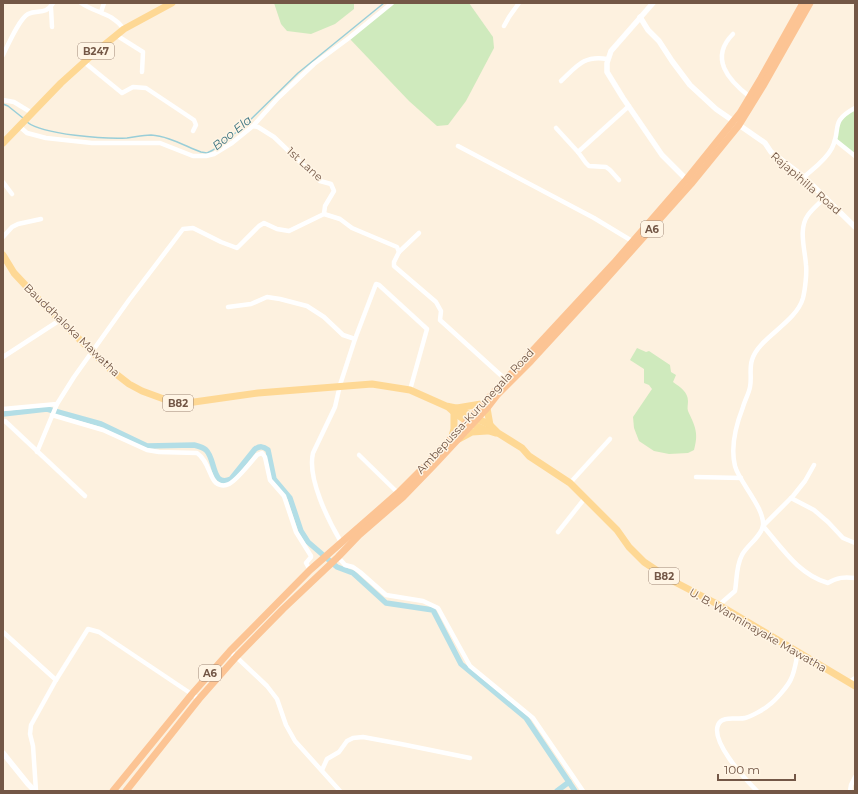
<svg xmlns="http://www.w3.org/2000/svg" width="858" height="794" viewBox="0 0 858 794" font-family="Montserrat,sans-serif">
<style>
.green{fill:#cfeabd}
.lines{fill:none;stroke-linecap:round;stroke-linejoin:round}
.stream{stroke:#99ced8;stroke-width:1.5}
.canal{stroke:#b3dee6;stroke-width:5.5}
.minor{stroke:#fff;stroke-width:4.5}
.tertiary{stroke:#fff;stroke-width:5.5}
.primary{stroke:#fed894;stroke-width:7}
.trunk{stroke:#fcc494;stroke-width:7}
.labels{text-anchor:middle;stroke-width:3;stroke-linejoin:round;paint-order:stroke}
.shield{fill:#fff5e5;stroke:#9d8676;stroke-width:1}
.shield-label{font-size:10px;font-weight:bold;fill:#735746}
.street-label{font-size:11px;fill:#735746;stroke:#fff5e5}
.water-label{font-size:12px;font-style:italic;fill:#3d7481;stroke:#fff5e5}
</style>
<rect width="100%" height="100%" fill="#fdf1df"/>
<!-- green -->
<g class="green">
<polygon points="274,3 354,3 354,9 335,24 311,34 287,31 281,24"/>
<polygon points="392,3 469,3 493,37 494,48 466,101 448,125 437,126 409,101 349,38"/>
<polygon points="855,108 855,156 835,140 839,120"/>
<path d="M637,348L646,352L649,351L670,365L671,372L676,375L673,382C680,387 688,392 688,401C688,405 687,408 688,411C695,426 699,433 694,450L688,453L669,454L654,451L639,441L634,428L633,417L652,389L649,385L644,383V369L630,360Z"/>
</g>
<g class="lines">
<!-- stream -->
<g class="stream">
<polyline points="3,104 8,106 23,118"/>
<path d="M27,122C43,135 106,139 127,138C135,137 143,135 151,135C168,136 185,146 201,152L207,153L213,150L242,128L298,73L384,3"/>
</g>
<!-- canal -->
<g class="canal">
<path d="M3,414L47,409L101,424L147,446L194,445C198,446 203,447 206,450C216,459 211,488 231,479L255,449C260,446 263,446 268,450L274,479L290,498L301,531L308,542L337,567L353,573L386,603L433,610L461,664L526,718L575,791"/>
<polyline points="557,791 569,782"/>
</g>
<!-- minor -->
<g class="minor">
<path d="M81,3C97,14 111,12 124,29"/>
<polyline points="51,8 52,27"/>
<polyline points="101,12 104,3"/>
<polyline points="504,26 509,17 519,3"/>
<path d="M733,34C709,58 728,80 750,97"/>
<polyline points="116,35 143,52 142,72"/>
<path d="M3,55C8,45 19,19 28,14C38,9 45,16 53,3"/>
<polyline points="84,62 122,93 133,87 146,88 194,120 196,125 193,131"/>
<path d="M561,81C577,66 584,55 607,59"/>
<polyline points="3,100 14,102 32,113"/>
<polyline points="19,126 27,133 46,138 92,143 160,143 193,156 206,156 214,154 232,143 253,126 278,98 314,64 349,38 392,3"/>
<polyline points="253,126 258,127 274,137 320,181 331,184 334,191 325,206 324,214"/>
<polyline points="556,128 578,152 586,163 589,166 606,167 610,170 619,180"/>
<polyline points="835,140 855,156"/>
<polyline points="458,146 594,218 632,241"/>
<polyline points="578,152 629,106"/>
<path d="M804,177C813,169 826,160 832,148C842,128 829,122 855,108"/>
<polyline points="3,182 12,194"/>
<polyline points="3,237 12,227 18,224 41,219"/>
<polyline points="399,252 419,233"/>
<polyline points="228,307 251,304 267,297 280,299 307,306 324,317 343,335 355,339"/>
<polyline points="3,357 60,320"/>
<polyline points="3,409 57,404"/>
<path d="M52,415L103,430L147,450L159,452L197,453C206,459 208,470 213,479C216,485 223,487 229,484C237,480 251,462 257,455L262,453L265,457L270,480L284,496L296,532L311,556V557L306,563L310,570"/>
<polyline points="3,421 5,421 85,496"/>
<polyline points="37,452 57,404 74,377 129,300 183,229 193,228 221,242 237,248 259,226 264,223 277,229 289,231 324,214 340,219 352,228 397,247 399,252 394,262 394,266 436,302 441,311 440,320 505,379"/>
<polyline points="359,455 398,493"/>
<path d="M814,465L805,481L793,496L763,526C782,548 799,575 828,583C837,577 845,577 855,578"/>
<polyline points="696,477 741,478"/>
<polyline points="570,483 610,439"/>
<polyline points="791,498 814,510 828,522 843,538 855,543"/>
<polyline points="558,532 585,498"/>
<path d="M341,542C328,520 307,478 313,453L335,407L340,385L355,339L376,284L379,285L427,329L410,390"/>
<polyline points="338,557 345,565 353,567 360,572 386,595 423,601 438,608 470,666 533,718 583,791"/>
<path d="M719,605L735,591C737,579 736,566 742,555C747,545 761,537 763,526C765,508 739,482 735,466C730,446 736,425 743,407C745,400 749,393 750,387C752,378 749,369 752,360C758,338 796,323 803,298C805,290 807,273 806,265C805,249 798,229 808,215C813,208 820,203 825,197"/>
<polyline points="3,632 56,680"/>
<polyline points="230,651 267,686 277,699 286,725 295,741 340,791"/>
<polyline points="849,682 855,678"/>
<polyline points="322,770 327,759 339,752 347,741 353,738 363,737 401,744 470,758"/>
<polyline points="36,791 33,746 30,734 31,725 56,680 88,629 99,632 199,699"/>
<path d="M757,791C747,781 704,736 721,721C727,716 738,720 745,718C750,717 765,709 769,705C775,701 788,686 791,679C795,671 796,661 798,652"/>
<polyline points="850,791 851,785 855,777"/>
</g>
<!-- tertiary -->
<g class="tertiary">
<polyline points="653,3 611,51 607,63 607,72 623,98 662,155 689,182"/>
<polyline points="640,17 648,30 659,41 672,61 690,85 716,109 765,143 771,152 804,177 855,227"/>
<polyline points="3,753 28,784 35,791"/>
</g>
<!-- primary -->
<g class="primary">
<polyline points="3,143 61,83 92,55 124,29 172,3"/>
<polyline points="3,255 14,273 43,304 111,370 129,384 142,391 172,402 187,403 258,393 372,384 410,390 446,406 456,408 490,425 498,433 522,448 529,456 570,483 617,530 629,547 644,562 671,580 719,605 855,686"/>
<path d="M448,407C461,419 479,429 496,433"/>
<polyline points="457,408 481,404"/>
<polyline points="487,408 490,425"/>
<polyline points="452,436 454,429 454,413"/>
<polyline points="459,439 472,432 487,431"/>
</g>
<!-- trunk -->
<g class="trunk">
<polyline points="113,791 192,694 230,651 310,570 398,493 430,461 614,263 686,180 740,113 761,78 803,3"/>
<polyline points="126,791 199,699 236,657 283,609 338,557 359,535 403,497 434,465 487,408 497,395 531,361 600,286 691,184 739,125 763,86 810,3"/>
</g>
</g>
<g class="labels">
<!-- shield labels -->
<g class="shield">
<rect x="78" y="43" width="36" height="16" rx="3"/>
<rect x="641" y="221" width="22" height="16" rx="3"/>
<rect x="163" y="395" width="30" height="16" rx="3"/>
<rect x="649" y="568" width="30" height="16" rx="3"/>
<rect x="199" y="665" width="22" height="16" rx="3"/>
</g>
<g class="shield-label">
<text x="96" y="55">B247</text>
<text x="652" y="233">A6</text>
<text x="178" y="407">B82</text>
<text x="664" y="580">B82</text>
<text x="210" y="677">A6</text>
</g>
<!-- street labels -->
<g class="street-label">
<text transform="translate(305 164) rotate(42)" y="4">1st Lane</text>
<text transform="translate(806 183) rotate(41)" y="4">Rajapihilla Road</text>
<text transform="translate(72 330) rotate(44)" y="4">Bauddhaloka Mawatha</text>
<text transform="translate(475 411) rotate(-47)" y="4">Ambepussa-Kurunegala Road</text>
<text transform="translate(758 630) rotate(30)" y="4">U. B. Wanninayake Mawatha</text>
</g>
<!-- water labels -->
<g class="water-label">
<text transform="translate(232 133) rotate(-39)" y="4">Boo Ela</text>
</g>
</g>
<!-- border -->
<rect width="858" height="794" fill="none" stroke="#735746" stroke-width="8"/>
<!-- scale -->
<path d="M718 774v6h77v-6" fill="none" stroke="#735746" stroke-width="2"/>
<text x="724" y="774" font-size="12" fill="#735746" stroke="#fff5e5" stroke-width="3" paint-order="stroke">100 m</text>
</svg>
